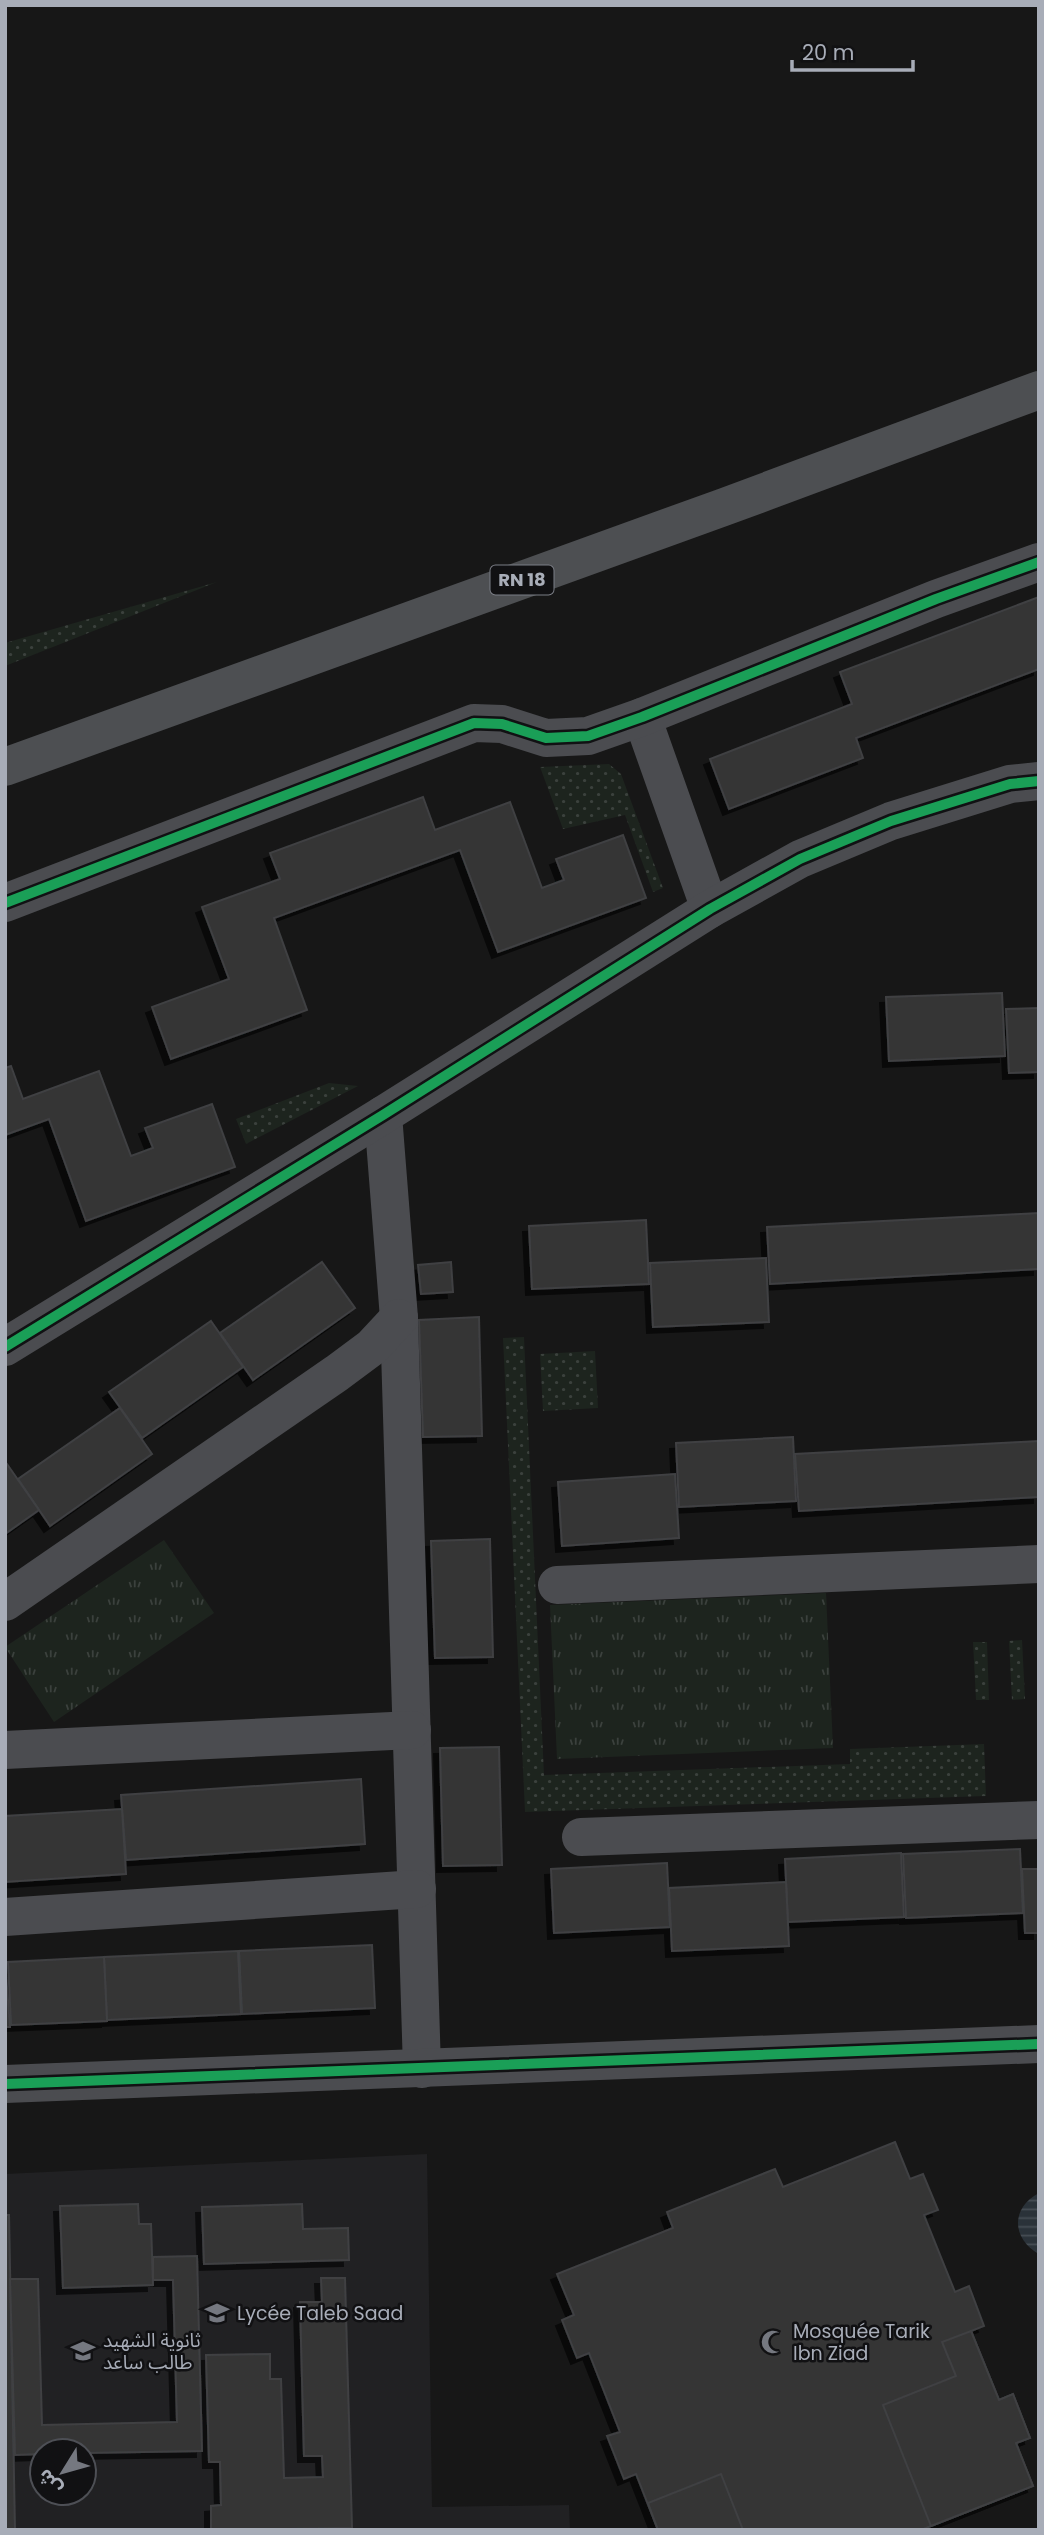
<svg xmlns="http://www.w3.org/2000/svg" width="1044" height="2535" viewBox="0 0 1044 2535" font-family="Poppins,'Noto Sans Arabic',sans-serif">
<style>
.built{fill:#212123;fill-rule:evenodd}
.grass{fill:url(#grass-dots)}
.park{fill:url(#park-tufts)}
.water{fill:url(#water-rules)}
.building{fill:#353536;stroke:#3f4043;stroke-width:2;filter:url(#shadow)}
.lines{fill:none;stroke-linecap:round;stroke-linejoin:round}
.minor{stroke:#4b4c50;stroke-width:38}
.major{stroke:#4d4f52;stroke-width:38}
.cycleway-casing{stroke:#111113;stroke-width:15}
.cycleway{stroke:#1a9f57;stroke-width:10}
.labels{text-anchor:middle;stroke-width:5;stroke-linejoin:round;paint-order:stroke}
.shield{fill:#111113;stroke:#7b7e86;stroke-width:2}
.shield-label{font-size:18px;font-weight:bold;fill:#a8adb8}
.poi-label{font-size:19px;fill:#a8adb8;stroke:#111113;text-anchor:start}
</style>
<defs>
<pattern id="grass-dots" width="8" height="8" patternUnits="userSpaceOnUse" patternTransform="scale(1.75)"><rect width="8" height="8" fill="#1d241e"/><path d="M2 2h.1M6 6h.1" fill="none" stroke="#3b413d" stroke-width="1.8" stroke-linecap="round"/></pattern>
<pattern id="park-tufts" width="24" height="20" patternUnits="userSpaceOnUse" patternTransform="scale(1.75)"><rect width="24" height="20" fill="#1d241e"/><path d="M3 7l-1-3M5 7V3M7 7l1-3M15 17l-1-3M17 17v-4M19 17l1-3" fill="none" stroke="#3b413d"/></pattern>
<pattern id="water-rules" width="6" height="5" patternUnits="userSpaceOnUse" patternTransform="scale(1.75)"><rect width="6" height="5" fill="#2a3239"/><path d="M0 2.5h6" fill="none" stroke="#464d54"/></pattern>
<filter id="shadow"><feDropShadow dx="-6" dy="6" stdDeviation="0" flood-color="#0009"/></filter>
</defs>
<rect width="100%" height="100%" fill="#171717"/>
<!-- built -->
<path class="built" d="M427,2154L432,2507L569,2505L570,2530H5V2174ZM42,2451H84V2493H42Z"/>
<!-- grass -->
<g class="grass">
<polygon points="217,582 5,666 5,643"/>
<polygon points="609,764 621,774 663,888 653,892 625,815 563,829 540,767"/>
<polygon points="329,1083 358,1086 246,1144 236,1119"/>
<polygon points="524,1337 544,1775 850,1764 850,1749 984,1744 986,1796 525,1812 503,1338"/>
<polygon points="595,1351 598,1408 543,1411 540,1354"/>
<polygon points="1022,1640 1025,1699 1012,1700 1009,1641"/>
<polygon points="973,1642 987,1642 989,1700 976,1700"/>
</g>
<!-- park -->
<g class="park">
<polygon points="164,1540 214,1613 54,1722 5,1647"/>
<polygon points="826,1593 833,1748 557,1759 550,1605"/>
</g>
<!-- water -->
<path class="water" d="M1039,2193V2254C1012,2239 1010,2208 1039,2193Z"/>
<!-- building -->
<g class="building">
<polygon points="1039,597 1039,669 856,738 863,758 729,809 710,759 852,704 840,672"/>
<polygon points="423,797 435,830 510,802 542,888 564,880 556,859 623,835 646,898 498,952 460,850 274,918 307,1010 171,1059 152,1007 229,979 202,907 280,879 270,853"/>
<polygon points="1002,993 1005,1056 889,1061 886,997"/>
<polygon points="1039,1008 1039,1072 1009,1073 1006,1009"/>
<polygon points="11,1066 23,1099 99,1071 131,1156 153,1148 145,1128 212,1104 235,1167 86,1221 49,1119 5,1135 5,1068"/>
<polygon points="1039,1213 1039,1269 770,1284 767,1227"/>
<polygon points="646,1220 649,1284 532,1289 529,1226"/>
<polygon points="766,1258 769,1322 653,1327 650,1263"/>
<polygon points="322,1262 355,1308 253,1380 220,1333"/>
<polygon points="451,1262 453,1292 421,1294 418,1265"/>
<polygon points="479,1317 482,1436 423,1437 419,1320"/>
<polygon points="211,1321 243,1367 142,1438 109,1392"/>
<polygon points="120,1408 152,1454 50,1526 18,1479"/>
<polygon points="793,1437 796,1501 679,1507 676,1443"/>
<polygon points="1039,1441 1039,1497 799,1511 795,1454"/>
<polygon points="7,1464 39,1510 5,1534 5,1465"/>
<polygon points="675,1474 679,1538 562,1546 558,1482"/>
<polygon points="490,1539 493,1657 435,1658 431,1541"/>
<polygon points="499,1747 502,1865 443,1866 440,1748"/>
<polygon points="361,1779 365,1844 126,1860 121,1795"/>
<polygon points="122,1809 126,1874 5,1882 5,1816"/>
<polygon points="1020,1849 1023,1913 906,1918 903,1854"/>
<polygon points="901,1853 904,1917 788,1922 785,1859"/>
<polygon points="667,1863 670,1927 554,1933 551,1869"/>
<polygon points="1022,1869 1039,1869 1039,1933 1025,1933"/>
<polygon points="786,1882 789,1946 672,1951 669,1888"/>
<polygon points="372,1945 375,2008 242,2014 239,1951"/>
<polygon points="238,1951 241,2014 107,2020 104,1957"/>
<polygon points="104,1957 107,2021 11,2025 8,1962"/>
<polygon points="5,1961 10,2027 5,2027"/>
<polygon points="895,2142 910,2179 923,2174 938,2210 924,2215 955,2292 969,2286 984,2326 971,2331 999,2400 1013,2394 1030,2438 1016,2443 1033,2486 921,2530 658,2530 636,2474 624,2479 607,2436 620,2432 589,2353 577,2358 562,2320 574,2315 557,2274 673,2228 667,2212 775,2169 783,2187"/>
<polygon points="138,2204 139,2224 151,2224 153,2285 63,2288 60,2206"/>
<polygon points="302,2204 303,2229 348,2228 349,2260 204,2264 202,2207"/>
<polygon points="5,2215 9,2215 15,2530 5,2530"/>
<polygon points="197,2256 202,2451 84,2453 84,2451 42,2451 42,2454 15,2455 10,2279 38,2279 42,2425 177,2422 173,2280 153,2280 153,2257"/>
<polygon points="321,2278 345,2278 352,2528 211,2530 211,2506 221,2505 220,2462 209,2462 206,2355 270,2354 270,2379 281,2379 284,2478 323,2477 322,2456 304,2456 300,2302 322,2302"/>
<polygon points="971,2331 999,2400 1013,2394 1030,2438 1016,2443 1033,2486 931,2526 883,2405 956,2376 942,2342"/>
<polygon points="721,2474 743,2530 658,2530 648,2503"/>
</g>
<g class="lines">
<!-- minor -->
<g class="minor">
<polyline points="642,717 710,909"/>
<polyline points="5,903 474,723 502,724 546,738 588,736 642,717 936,599 1039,562"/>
<polyline points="383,1115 399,1318 422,2069"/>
<polyline points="5,1347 383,1115 710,909 800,859 891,821 1010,784 1039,781"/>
<polyline points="557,1585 1039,1564"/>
<polyline points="5,1602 337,1373 372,1347 399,1318"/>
<polyline points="5,1750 412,1730"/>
<polyline points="581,1837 1039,1820"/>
<polyline points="5,1917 417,1889"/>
<polyline points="5,2084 1039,2044"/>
</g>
<!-- major -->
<polyline class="major" points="5,767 724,507 1039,390"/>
<!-- cycleway casing -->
<g class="cycleway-casing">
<g id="cycleway">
<polyline points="5,903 474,723 502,724 546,738 588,736 642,717 936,599 1039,562"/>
<polyline points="5,1347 383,1115 710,909 800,859 891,821 1010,784 1039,781"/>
<polyline points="5,2084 1039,2044"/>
</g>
</g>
<!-- cycleway -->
<use href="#cycleway" class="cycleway"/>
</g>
<!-- icons -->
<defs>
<g id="school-bare" transform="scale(1.89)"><path d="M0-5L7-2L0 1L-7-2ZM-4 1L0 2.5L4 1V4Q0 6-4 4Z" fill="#757880" stroke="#111113" stroke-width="2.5" paint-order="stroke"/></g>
<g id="mosque-bare" transform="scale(1.89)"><path d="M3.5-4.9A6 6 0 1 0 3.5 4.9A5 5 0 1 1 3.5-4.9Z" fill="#757880" stroke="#111113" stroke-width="2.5" paint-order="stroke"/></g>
</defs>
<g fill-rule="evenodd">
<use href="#school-bare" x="217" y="2313"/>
<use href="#mosque-bare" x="773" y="2342"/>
<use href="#school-bare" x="83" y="2351"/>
</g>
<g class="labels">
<!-- shield labels -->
<rect class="shield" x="490.5" y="565.5" width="63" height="29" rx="5"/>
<g class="shield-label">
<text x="522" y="586">RN 18</text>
</g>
<!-- poi labels -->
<g class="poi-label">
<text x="237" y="2320">Lycée Taleb Saad</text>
<text x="793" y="2338">Mosquée Tarik<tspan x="793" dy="22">Ibn Ziad</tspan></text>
<text x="103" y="2347">ثانوية الشهيد<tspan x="103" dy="22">طالب ساعد</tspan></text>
</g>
</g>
<!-- border -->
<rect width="1044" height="2535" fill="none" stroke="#a8adb8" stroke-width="14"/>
<!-- north arrow -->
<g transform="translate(63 2472) rotate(233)"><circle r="33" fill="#111113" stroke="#4d4f55" stroke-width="2"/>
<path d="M0-5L12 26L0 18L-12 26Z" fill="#757880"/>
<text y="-10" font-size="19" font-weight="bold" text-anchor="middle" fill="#a8adb8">ش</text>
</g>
<!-- scale -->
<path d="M792 60v10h121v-10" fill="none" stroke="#a8adb8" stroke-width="3.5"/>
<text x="802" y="60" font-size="21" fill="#a8adb8" stroke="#111113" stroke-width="5" paint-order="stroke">20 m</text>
</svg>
